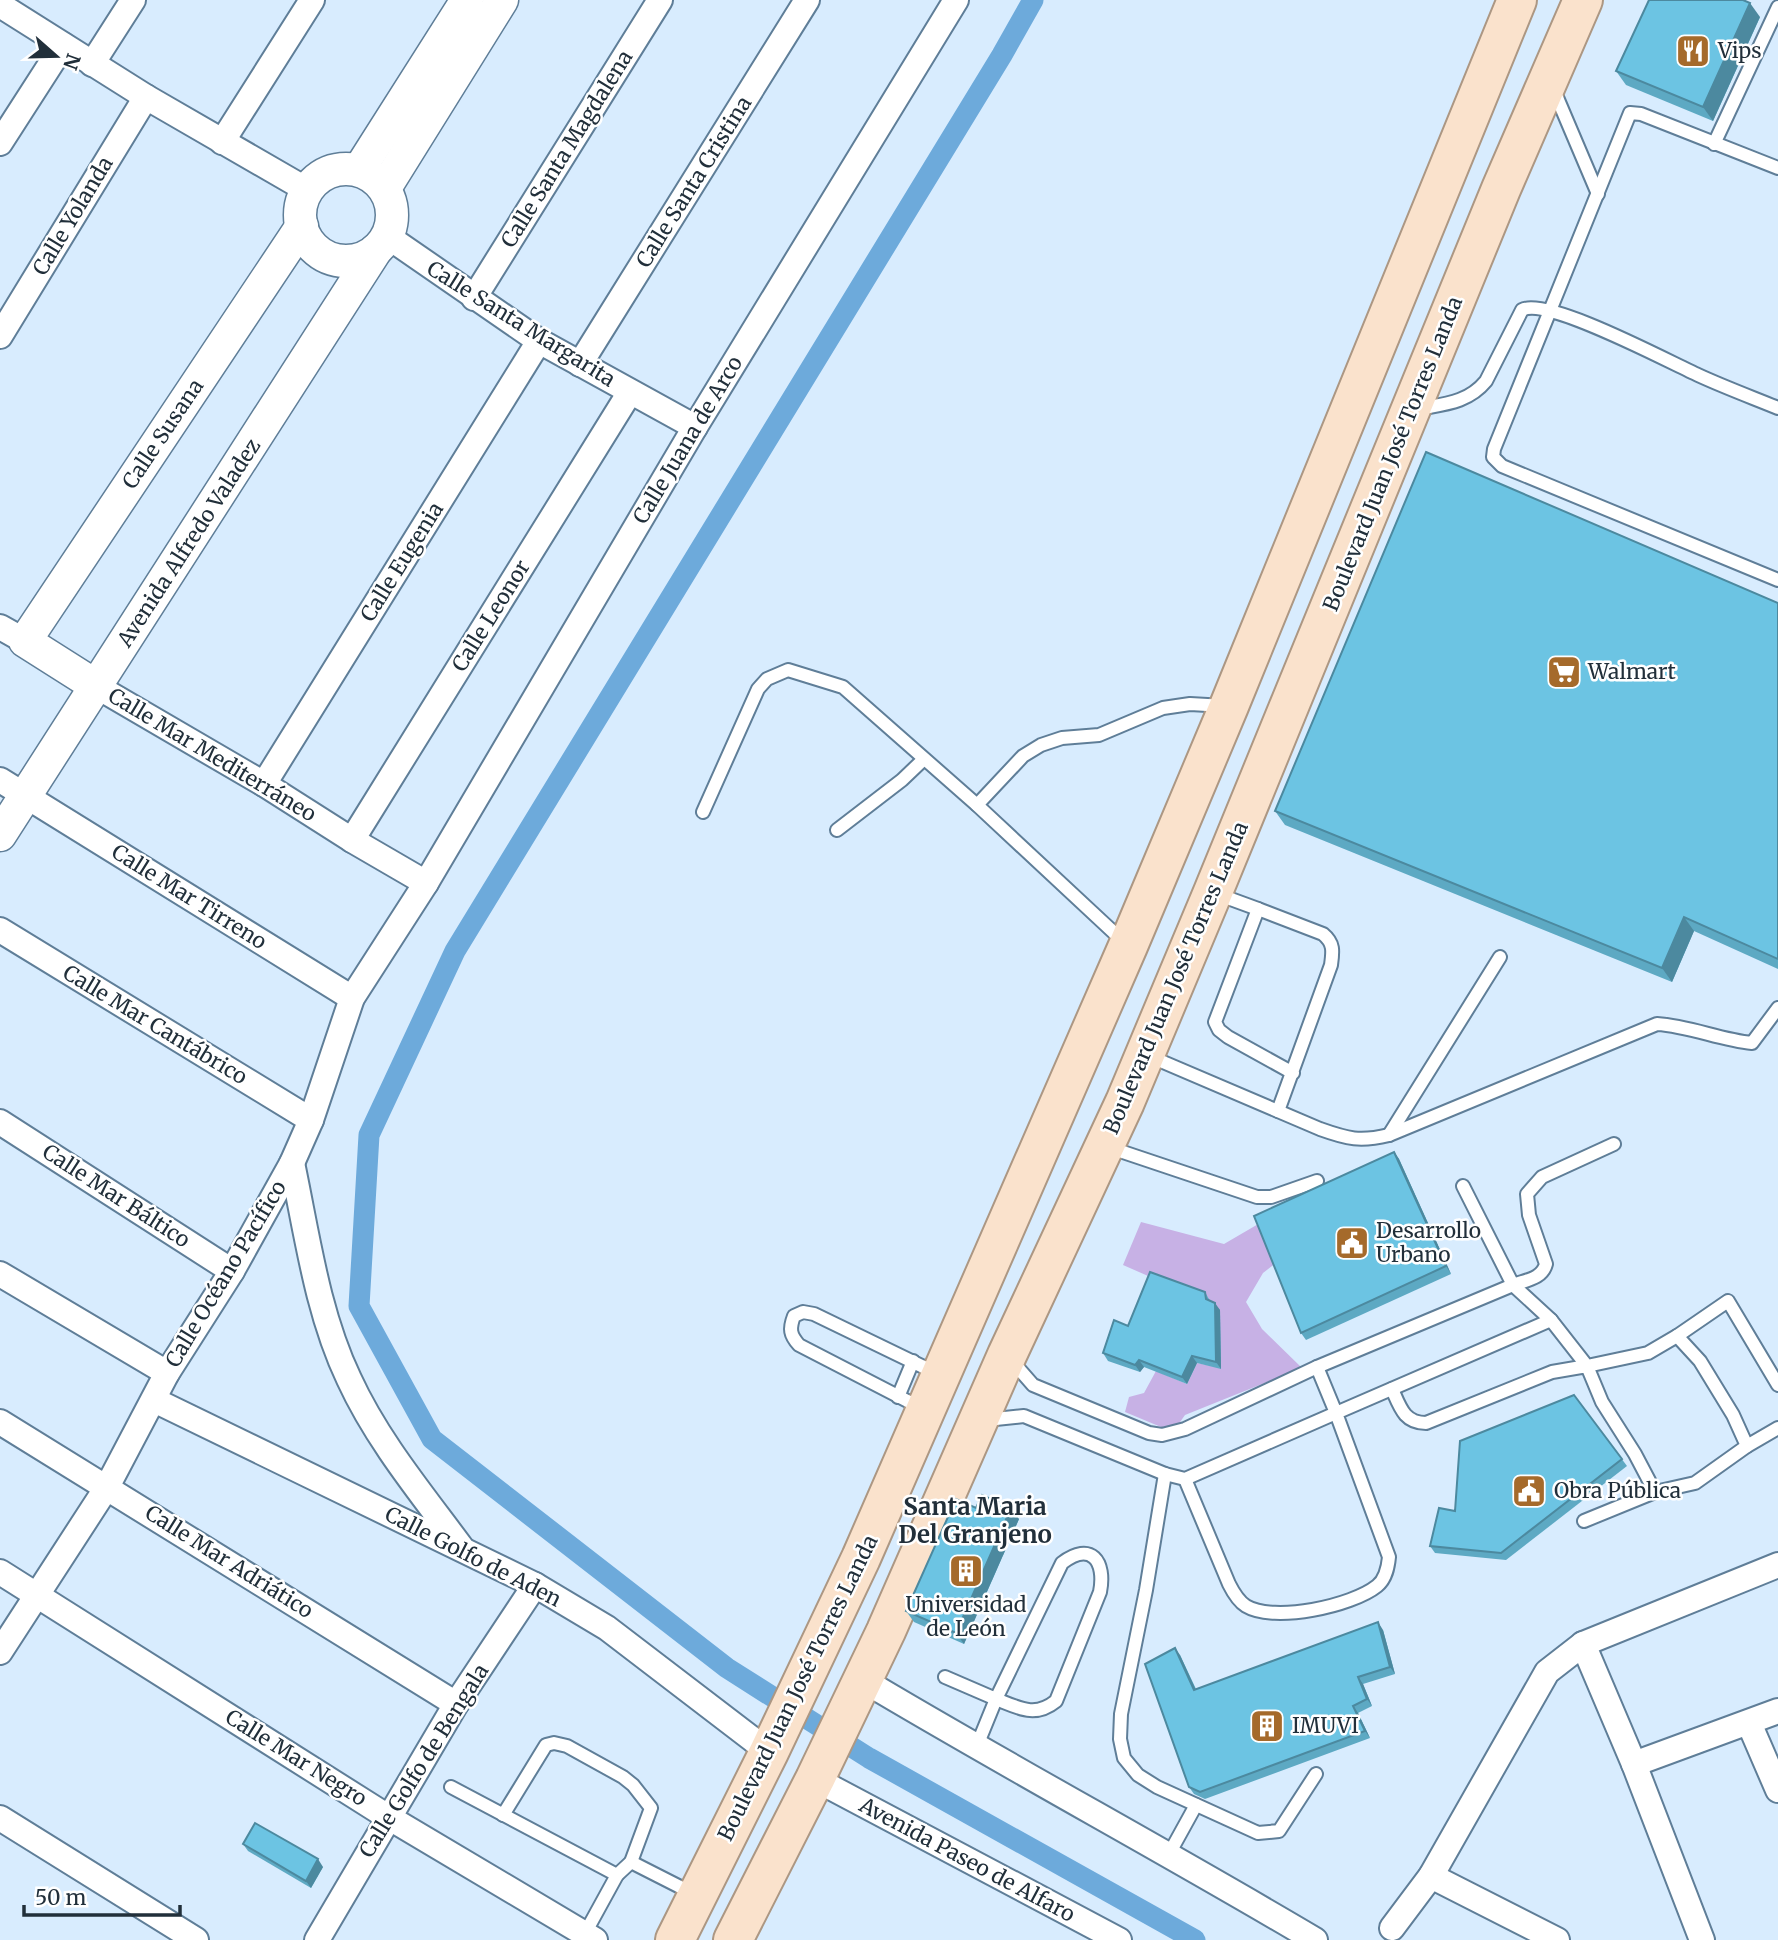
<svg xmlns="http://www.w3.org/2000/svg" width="1778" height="1940" viewBox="0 0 1778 1940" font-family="Merriweather,serif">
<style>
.green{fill:#c7b1e5}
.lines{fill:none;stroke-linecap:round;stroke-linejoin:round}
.canal{stroke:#6daadb;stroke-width:21}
.service-casing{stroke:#5f7e98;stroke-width:16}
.minor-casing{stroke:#5f7e98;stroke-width:28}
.tertiary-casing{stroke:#5f7e98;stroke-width:35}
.primary-casing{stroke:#ac9783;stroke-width:42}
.service{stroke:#fff;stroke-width:12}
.minor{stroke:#fff;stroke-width:24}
.tertiary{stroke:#fff;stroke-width:32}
.primary{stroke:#fae2cc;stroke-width:38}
.wall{fill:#5da9c3}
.shaded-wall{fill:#4c899f}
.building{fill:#6cc4e3;stroke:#4c899f;stroke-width:2}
.labels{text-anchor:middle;stroke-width:5;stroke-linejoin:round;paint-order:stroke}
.poi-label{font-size:21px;fill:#212f3a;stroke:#fff;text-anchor:start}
.street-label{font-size:21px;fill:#212f3a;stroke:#fff}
.quarter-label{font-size:24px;font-weight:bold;fill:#212f3a;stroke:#fff}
</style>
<rect width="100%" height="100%" fill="#d8ecfe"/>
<!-- green -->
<polygon class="green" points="1141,1222 1224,1244 1260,1223 1276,1263 1263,1273 1246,1302 1262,1329 1302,1368 1185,1415 1173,1432 1125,1412 1129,1397 1144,1393 1156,1371 1187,1384 1197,1363 1221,1368 1155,1279 1123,1265"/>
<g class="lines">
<!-- canal -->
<polyline class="canal" points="1033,0 1002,55 455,951 369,1135 359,1306 432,1439 727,1668 869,1758 1195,1940"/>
<!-- service casing -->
<g class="service-casing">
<g id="service">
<polyline points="1553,88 1598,194"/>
<polyline points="1714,144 1778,7"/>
<polyline points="1778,168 1641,114 1630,113 1494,449 1493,457 1502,466 1778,580"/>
<path d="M1418,409C1444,404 1468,403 1486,381L1522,310C1546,296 1669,362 1698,375C1724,387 1751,397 1778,408"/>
<polyline points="977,805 1023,756 1041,745 1062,738 1099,735 1163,708 1190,704 1225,706"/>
<polyline points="703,812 758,689 767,679 788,670 843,687 977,805 1124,942"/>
<polyline points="837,830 902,780 924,759"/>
<polyline points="1217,894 1258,909"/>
<path d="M1149,1056L1320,1129C1348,1139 1360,1142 1389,1135L1657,1024C1690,1026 1720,1040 1752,1043L1778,1008"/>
<path d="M1278,1111L1331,965C1333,951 1334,943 1323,934L1258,909L1215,1022L1219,1030L1228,1037L1293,1073"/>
<polyline points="1389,1135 1500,957"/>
<polyline points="1108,1147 1257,1197 1271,1197 1317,1181"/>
<polyline points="1463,1186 1513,1285 1551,1320 1587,1366 1648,1353 1677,1336 1700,1361 1733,1415 1747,1446 1695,1483 1655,1492 1584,1521"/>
<polyline points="1677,1336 1728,1301 1778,1385"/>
<path d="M1317,1367L1513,1285C1526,1280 1542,1279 1546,1264L1529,1215L1527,1194L1542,1177L1614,1144"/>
<path d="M1392,1389C1400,1407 1404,1423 1426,1423L1552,1372L1587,1366L1602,1402L1635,1454L1655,1492"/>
<polyline points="898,1397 913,1361"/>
<path d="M923,1409L799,1345C790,1335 789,1329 794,1316L803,1312L814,1314L938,1374"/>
<polyline points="986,1420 1024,1416 1165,1474 1185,1479 1336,1413 1317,1367 1185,1429 1162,1435 1149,1433 1033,1385 1012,1361"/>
<polyline points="1747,1446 1778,1428"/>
<polyline points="1165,1474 1146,1590 1121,1714 1120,1739 1124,1758 1138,1775 1157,1787 1258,1833 1279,1831 1316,1774"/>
<path d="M1185,1479L1229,1584C1233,1592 1238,1601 1246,1606C1274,1623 1352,1606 1377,1586C1386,1579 1388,1567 1389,1557L1336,1413L1551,1320"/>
<path d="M945,1677L996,1699L1062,1563C1091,1541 1106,1561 1100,1592L1056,1701C1035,1718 1019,1708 996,1699L976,1748"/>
<polyline points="451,1787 617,1875 631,1862 694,1894"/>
<polyline points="503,1815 546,1745 554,1743 567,1746 623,1777 633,1785 651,1808 631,1862"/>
<polyline points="1169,1854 1196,1805"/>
<polyline points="583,1937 617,1875"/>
</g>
</g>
<!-- minor casing -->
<g class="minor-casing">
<g id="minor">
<polyline points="0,5 146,97 307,190"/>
<polyline points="92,64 133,0"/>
<polyline points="222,142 312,0"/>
<polyline points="0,143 63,45"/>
<polyline points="387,236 539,341 695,427"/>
<polyline points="474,298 660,0"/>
<polyline points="0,336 146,97"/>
<polyline points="580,364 807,0"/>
<polyline points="0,627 25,641"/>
<polyline points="96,686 264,784 352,840 426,883"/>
<polyline points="0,780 352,998"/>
<polyline points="264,784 539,341"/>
<polyline points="352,840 630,392"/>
<polyline points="0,930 311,1120"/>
<polyline points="0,1122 232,1271"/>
<path d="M292,1163C307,1234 317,1312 349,1379C377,1440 421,1493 461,1547"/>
<polyline points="0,1274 167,1373"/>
<polyline points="154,1400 535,1585 607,1628 769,1752"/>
<polyline points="0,1422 456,1704"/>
<polyline points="0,1572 388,1817 595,1940"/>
<polyline points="1583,1644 1634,1764 1702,1940"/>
<polyline points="0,1652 107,1487 167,1373 232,1271 292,1163 311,1120 352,998 426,883 695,427 956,0"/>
<path d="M863,1680C1012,1769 1165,1851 1315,1940"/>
<polyline points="1749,1723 1778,1790"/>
<polyline points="1634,1764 1778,1711"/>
<polyline points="815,1779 1119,1940"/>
<polyline points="0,1818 196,1940"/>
<polyline points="1431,1876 1557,1940"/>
<polyline points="1392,1928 1431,1876 1547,1672 1583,1644 1778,1565"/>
<polyline points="317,1940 456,1704 535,1585"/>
</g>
</g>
<!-- tertiary casing -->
<g class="tertiary-casing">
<g id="tertiary">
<circle cx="346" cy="215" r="46"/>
<polyline points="359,170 467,0"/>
<polyline points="385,188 502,0"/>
<polyline points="96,686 25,641 302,226"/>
<polyline points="0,835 376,250"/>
</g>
</g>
<!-- primary casing -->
<g class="primary-casing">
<g id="primary">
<polyline points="675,1940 769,1752 861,1558 1128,946 1229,706 1517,0"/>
<polyline points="733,1940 815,1779 886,1631 1007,1355 1125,1102 1213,892 1501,189 1583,0"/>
</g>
</g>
<!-- service -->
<use href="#service" class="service"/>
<!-- minor -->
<use href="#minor" class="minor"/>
<!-- tertiary -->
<use href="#tertiary" class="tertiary"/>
<!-- primary -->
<use href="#primary" class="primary"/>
</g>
<!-- wall -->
<g class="wall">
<polygon points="1760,17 1713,121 1626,85 1616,71"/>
<polygon points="1778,603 1778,969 1694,931 1672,982 1285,825 1275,811"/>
<polygon points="1394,1152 1399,1159 1451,1274 1306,1340 1301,1333"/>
<polygon points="1205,1292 1210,1301 1220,1310 1221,1369 1197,1363 1187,1384 1144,1367 1140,1372 1108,1361 1103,1353 1128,1326"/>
<polygon points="1574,1395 1627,1466 1506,1560 1435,1553 1430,1546 1455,1511"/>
<polygon points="976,1508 1019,1519 964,1644 914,1622 906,1611"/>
<polygon points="1383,1630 1395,1674 1363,1684 1372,1706 1358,1713 1370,1738 1205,1799 1194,1794 1189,1787 1180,1655 1196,1689"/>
<polygon points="243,1844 323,1867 311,1888 248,1851"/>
</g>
<!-- shaded-wall -->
<g class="shaded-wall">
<polygon points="1750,3 1760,17 1713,121 1703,107"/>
<polygon points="1684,917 1694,931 1672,982 1662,968"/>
<polygon points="1394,1152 1399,1159 1451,1274 1446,1266"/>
<polygon points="1215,1303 1220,1310 1221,1369 1216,1362"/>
<polygon points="1192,1356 1197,1363 1187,1384 1182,1377"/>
<polygon points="1139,1360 1144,1367 1140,1372 1135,1365"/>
<polygon points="1011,1508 1019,1519 964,1644 956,1633"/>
<polygon points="1378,1622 1383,1630 1395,1674 1390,1667"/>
<polygon points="1175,1648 1180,1655 1199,1697 1194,1690"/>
<polygon points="1358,1677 1363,1684 1372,1706 1367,1699"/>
<polygon points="1353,1706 1358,1713 1370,1738 1365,1731"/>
<polygon points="318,1859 323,1867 311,1888 306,1881"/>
</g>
<!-- building -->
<g class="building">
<polygon points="1649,0 1743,0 1750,3 1703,107 1616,71"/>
<polygon points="1426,452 1778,603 1778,959 1684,917 1662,968 1275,811"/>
<polygon points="1394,1152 1446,1266 1301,1333 1254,1216"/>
<polygon points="1150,1272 1205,1292 1206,1299 1215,1303 1216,1362 1192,1356 1182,1377 1139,1360 1135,1365 1103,1353 1114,1320 1128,1326"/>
<polygon points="1574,1395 1622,1459 1501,1553 1430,1546 1439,1508 1455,1511 1460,1441"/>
<polygon points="982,1495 1011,1508 956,1633 906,1611 956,1499 976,1508"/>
<polygon points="1378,1622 1390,1667 1358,1677 1367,1699 1353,1706 1365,1731 1200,1792 1189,1787 1145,1664 1175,1648 1194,1690"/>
<polygon points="255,1823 318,1859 306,1881 243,1844"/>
</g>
<!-- icons -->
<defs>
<g id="restaurant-square" transform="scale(1.75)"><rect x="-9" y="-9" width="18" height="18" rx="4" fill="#a56a2b" stroke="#fff"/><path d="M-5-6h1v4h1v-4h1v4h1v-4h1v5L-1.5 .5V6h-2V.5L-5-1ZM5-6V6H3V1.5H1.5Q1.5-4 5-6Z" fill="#fff"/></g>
<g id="supermarket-square" transform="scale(1.75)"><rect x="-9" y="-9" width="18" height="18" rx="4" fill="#a56a2b" stroke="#fff"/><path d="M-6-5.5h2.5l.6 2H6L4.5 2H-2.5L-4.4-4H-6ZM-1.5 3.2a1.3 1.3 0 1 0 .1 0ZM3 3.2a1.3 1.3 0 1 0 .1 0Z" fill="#fff"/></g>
<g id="civic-square" transform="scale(1.75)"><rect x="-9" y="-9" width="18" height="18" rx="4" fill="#a56a2b" stroke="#fff"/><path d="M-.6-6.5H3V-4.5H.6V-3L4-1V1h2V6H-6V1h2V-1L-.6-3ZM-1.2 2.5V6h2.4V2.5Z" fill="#fff"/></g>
<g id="building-square" transform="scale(1.75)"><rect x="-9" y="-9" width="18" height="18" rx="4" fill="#a56a2b" stroke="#fff"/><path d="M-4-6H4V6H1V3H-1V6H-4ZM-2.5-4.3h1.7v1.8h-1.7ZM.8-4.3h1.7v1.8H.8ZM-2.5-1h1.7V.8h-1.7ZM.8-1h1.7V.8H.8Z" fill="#fff"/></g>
</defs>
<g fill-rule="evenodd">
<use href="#restaurant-square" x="1693" y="51"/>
<use href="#supermarket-square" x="1564" y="672"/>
<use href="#civic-square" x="1352" y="1243"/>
<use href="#civic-square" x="1529" y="1491"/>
<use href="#building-square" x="966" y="1571"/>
<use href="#building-square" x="1267" y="1726"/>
</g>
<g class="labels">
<!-- poi labels -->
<g class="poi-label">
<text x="1718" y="58">Vips</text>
<text x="1588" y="679">Walmart</text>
<text x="1376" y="1238">Desarrollo<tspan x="1376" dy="24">Urbano</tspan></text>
<text x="1554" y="1498">Obra Pública</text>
<text x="966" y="1612" text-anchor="middle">Universidad<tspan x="966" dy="24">de León</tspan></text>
<text x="1292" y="1733">IMUVI</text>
</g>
<!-- street labels -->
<g class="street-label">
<text transform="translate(567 149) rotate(-58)" y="7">Calle Santa Magdalena</text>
<text transform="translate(694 182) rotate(-58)" y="7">Calle Santa Cristina</text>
<text transform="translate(73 216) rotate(-59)" y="7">Calle Yolanda</text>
<text transform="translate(521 324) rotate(32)" y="7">Calle Santa Margarita</text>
<text transform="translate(163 434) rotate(-56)" y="7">Calle Susana</text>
<text transform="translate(688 440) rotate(-59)" y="7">Calle Juana de Arco</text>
<text transform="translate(1393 454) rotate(-68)" y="7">Boulevard Juan José Torres Landa</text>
<text transform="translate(189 543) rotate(-57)" y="7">Avenida Alfredo Valadez</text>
<text transform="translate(402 562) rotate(-58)" y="7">Calle Eugenia</text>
<text transform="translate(491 616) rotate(-58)" y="7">Calle Leonor</text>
<text transform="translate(212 755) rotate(31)" y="7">Calle Mar Mediterráneo</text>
<text transform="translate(189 897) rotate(32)" y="7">Calle Mar Tirreno</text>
<text transform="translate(1176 978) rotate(-67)" y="7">Boulevard Juan José Torres Landa</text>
<text transform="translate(155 1025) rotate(31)" y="7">Calle Mar Cantábrico</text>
<text transform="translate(116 1196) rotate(33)" y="7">Calle Mar Báltico</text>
<text transform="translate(226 1274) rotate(-59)" y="7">Calle Océano Pacífico</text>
<text transform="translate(473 1557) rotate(27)" y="7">Calle Golfo de Aden</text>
<text transform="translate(229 1562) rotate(32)" y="7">Calle Mar Adriático</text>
<text transform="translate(798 1688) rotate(-64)" y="7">Boulevard Juan José Torres Landa</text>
<text transform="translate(296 1758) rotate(32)" y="7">Calle Mar Negro</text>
<text transform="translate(424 1761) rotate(-58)" y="7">Calle Golfo de Bengala</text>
<text transform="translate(967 1860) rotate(28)" y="7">Avenida Paseo de Alfaro</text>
</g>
<!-- quarter labels -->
<g class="quarter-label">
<text x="975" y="1515">Santa Maria<tspan x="975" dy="28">Del Granjeno</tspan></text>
</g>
</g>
<!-- north arrow -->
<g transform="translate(56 56) rotate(110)" stroke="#ffffff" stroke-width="5" paint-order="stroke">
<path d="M0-5L12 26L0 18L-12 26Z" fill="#212f3a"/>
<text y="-10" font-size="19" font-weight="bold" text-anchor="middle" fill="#212f3a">N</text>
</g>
<!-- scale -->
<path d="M24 1905v10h156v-10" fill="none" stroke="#212f3a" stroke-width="3.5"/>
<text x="35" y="1905" font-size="21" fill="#212f3a" stroke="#ffffff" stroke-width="5" paint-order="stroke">50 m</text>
</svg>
